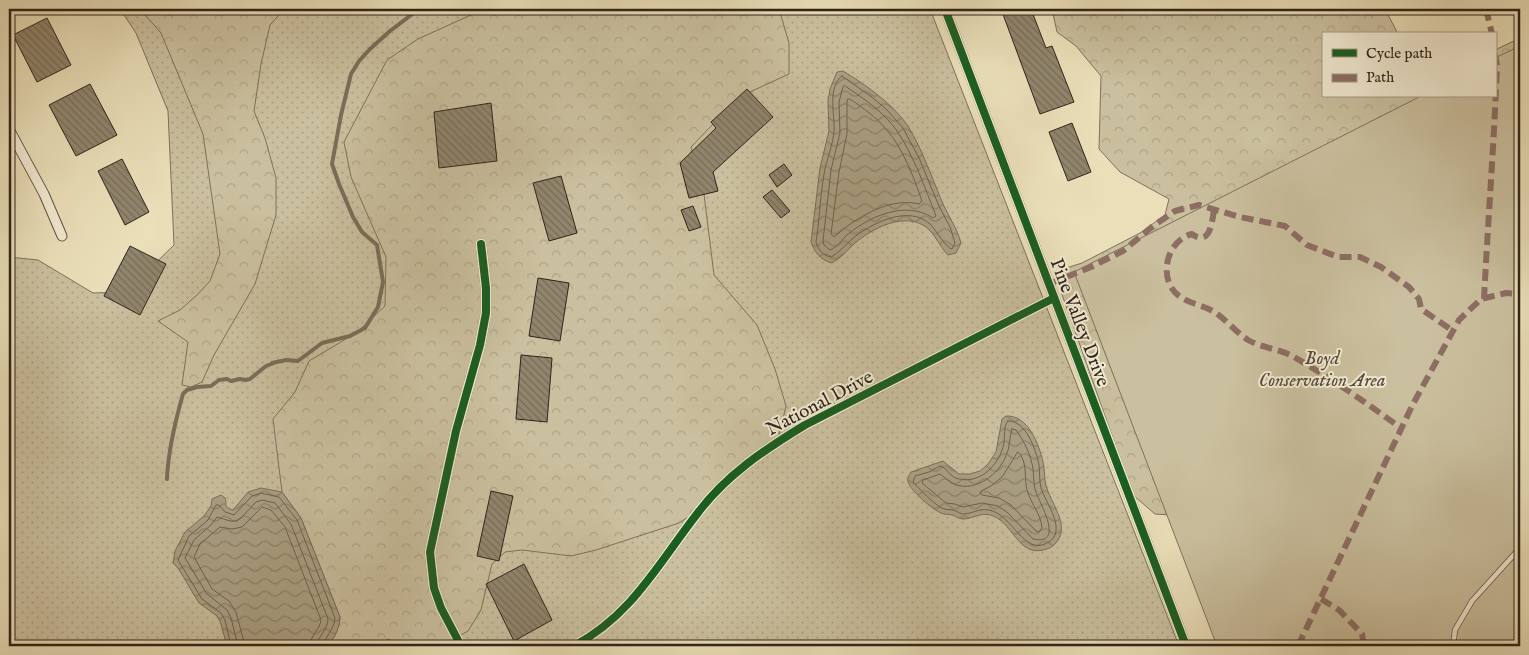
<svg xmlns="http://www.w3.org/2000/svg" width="1529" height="655" viewBox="0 0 1529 655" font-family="'IM FELL English',serif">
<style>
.grass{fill:url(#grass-dots);stroke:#7c725c}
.forest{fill:url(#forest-crowns);stroke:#7c725c}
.park{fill:#cabf9e;stroke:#7c725c}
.water{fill:url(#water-waves);stroke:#796e59}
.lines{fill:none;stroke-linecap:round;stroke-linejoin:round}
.shore{stroke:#6c624f;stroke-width:1}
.stream{stroke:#796e59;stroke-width:4}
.building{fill:url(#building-back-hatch);stroke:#2f241b}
.service-casing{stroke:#5e5342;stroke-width:6}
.minor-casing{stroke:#5e5342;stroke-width:11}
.service{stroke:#f1ead2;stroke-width:4.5}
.minor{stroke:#f1ead2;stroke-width:9}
.quiet{stroke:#8d6e63;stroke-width:6;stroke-dasharray:12 6;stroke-linecap:butt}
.cycleway-casing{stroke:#f1ead2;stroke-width:11}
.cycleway{stroke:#1b5e20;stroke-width:8}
.labels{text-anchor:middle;stroke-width:4;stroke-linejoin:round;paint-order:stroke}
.street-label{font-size:19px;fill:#2f241b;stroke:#f1ead2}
.park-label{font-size:19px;font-style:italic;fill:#564b3c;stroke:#f1ead2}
</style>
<defs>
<pattern id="grass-dots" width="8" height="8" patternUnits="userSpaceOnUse" patternTransform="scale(1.25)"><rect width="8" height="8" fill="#cabf9e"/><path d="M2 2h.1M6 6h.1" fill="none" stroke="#aea488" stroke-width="1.8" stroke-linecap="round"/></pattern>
<pattern id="forest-crowns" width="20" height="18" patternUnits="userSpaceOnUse" patternTransform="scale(1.25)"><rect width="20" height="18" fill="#cabf9e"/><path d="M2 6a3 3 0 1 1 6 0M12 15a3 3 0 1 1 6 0" fill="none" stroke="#aea488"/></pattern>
<pattern id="water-waves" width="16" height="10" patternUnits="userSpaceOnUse" patternTransform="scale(1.25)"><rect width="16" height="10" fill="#aa9f83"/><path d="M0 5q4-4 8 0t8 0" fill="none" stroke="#8b816a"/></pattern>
<pattern id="building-back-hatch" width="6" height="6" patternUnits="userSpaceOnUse" patternTransform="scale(1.25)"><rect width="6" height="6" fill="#90856d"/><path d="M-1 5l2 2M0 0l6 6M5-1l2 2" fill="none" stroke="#766d59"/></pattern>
</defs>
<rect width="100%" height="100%" fill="#eadfb9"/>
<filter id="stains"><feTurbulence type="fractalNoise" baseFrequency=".004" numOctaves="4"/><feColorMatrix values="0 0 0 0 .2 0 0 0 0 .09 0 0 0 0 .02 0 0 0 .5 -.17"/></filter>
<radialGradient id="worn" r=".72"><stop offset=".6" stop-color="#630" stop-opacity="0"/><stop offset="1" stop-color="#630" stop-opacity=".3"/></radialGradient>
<!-- grass -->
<polygon class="grass" points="120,9 930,9 1179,646 9,646 9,257 38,260 93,293 126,292 174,245 168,111 136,33"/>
<!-- forest -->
<g class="forest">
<polygon points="140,9 284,9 270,25 261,64 254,111 265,138 276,178 276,215 255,284 214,355 202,382 191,387 182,385 188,342 158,321 180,310 197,295 210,281 220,254 203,134 161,33"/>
<path d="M484,9H779L789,43V74L739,97L691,147L703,186L714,275L757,325L775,369L786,406L777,444L728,480L702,508L679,523L596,550L571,556L522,550L505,552L492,564L481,610L468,631L442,646H409L387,639L382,646H327C335,636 339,630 340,617L301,518L282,492L273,419L295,392L309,361L356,333L385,306L386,257L351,177L344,142L387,60L418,39Z"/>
<polygon points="1052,9 1385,9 1398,34 1323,34 1323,96 1495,96 1495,50 1520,38 1520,107 1171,515 1155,514 1133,495 1054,272 1082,263 1140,233 1165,215 1169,199 1120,172 1099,149 1101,76 1076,46 1057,32"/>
</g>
<!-- park -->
<polygon class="park" points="1520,46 1520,646 1217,646 1074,272 1421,96 1495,96 1495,58"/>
<!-- water -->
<g class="water">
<path d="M843,71C866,85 893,104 908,126C923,151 932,178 943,204C949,217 957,228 961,243L956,253L948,255C939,246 934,231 923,225C901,213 872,229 855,243C847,250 841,259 831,263C820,259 815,253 811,242L820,168L829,131L828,101L830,89L837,72Z"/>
<path d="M1006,416C1028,415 1039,444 1043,462C1045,470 1044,478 1046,485C1050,503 1073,527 1054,545C1051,548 1047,549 1043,550C1018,556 1013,523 993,516C982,511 973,519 963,519C959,519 956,516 952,515C948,514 945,515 941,513C933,510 910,490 908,482C907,478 909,475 911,472L943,461L959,474H970L980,471L988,464L996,452L1002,419Z"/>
<path d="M261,488L282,492L301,518L340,617C339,630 335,637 327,646H227L220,621L217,616L199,603L178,568L173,563L175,551L185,532L204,516L211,506L212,499L221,495L225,498C228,506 222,506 233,510L248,492Z"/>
</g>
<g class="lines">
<!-- shore -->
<g class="shore">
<path d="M842,76L873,98L887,110L903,128L919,158L939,206L950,227L955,243L952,249C946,248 936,230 930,224C908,204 870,224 852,239C845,245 839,253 831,257C823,256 818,249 816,242C820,218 820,193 825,169C828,156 833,144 834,131C835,115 827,87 842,76Z"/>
<path d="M845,86C863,98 885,113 897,131C914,156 925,188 936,216L933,218C906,200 870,216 847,235C842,240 837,247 830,250L824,245L823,241L831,170L840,133L839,102L843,87Z"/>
<path d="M848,99H850C863,108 876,117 886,129C903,148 914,178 922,201L919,204C893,198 867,212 846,227C842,230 838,234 834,237L831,234L839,172L847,134V102Z"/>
<path d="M1008,421C1026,420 1036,450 1039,465C1040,473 1039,480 1041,488C1045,502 1069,532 1047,543C1024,556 1012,514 989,510C979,508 972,514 963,514C961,514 958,512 956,511C952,509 948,510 944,509C937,507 918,488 913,482L915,476L929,472L940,466C948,468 950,478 959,479C981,484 1000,464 1004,443C1005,436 1003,427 1008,421Z"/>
<path d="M1012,429L1016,430C1024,441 1031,455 1033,469C1034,476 1033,484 1036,492C1039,502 1066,546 1033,539L1008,513L998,506L982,503L963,507L955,504L946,503L922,483L923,480L940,474C945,477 949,483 956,485C977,491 998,475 1006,456C1010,448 1009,438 1012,429Z"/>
<path d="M1018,452C1028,461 1024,478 1027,490C1031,504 1041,514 1042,528L1039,532L1036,531L1011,505L999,498L982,495L980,493L981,491L991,486L1002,477Z"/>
<path d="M231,646L225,620L221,613L202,599L178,560L189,536L208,520L216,505H219L225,512L234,515L252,496L261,493L279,497L297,520L335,618C334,631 325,635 324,646"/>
<path d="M238,646L231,618L227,610L207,594L185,558L194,540L212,524L217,517L230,521H236L241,518L256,502L262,500L275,503L291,524L328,619C328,630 318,635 317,646"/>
<path d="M245,646L236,612L229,601L212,589L194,557L200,544L220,527L232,529L242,527L262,507L271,510L285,527L321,620C320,630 310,635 310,646"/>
</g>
<!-- stream -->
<path class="stream" d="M167,479C168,450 175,422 183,394L187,390L197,387L211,386L219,380L227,379L231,381L240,379L246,380L250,379L266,366L274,363H272L286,360L298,361L322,343L350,336L365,328L378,307L383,282L377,245L362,232L353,217L339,184L332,164L341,115L351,74L359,61L370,49L390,31L419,9"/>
</g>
<!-- building -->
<g class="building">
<polygon points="1001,9 1031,9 1046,48 1052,46 1074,102 1040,114"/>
<polygon points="47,18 71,65 37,82 13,35"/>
<polygon points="90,84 117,135 76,156 49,105"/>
<polygon points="747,89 773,117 713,172 718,191 689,198 680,163 716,128 711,122"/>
<polygon points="491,103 497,161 439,168 434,112"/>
<polygon points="1072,123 1091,172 1068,181 1049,132"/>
<polygon points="122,159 149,212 125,225 98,171"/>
<polygon points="784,164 792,175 777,187 769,175"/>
<polygon points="561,176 577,233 549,241 533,183"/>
<polygon points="772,190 790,211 781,218 763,197"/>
<polygon points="693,206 701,227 689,231 681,210"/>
<polygon points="130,246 166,264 140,315 104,296"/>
<polygon points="538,278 569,283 560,341 529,336"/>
<polygon points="521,355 552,358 547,422 516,419"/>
<polygon points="491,491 513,496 499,561 477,556"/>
<polygon points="524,564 552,620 514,641 486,584"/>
</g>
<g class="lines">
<!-- service casing -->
<g class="service-casing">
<polyline id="service" points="1453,646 1455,630 1472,601 1520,548"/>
</g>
<!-- minor casing -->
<g class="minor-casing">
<g id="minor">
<polyline points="945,9 1186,646"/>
<polyline points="9,129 44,194 62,236"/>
<polyline points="461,646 441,608 434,588 430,552 456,431 480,345 486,313 486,288 481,244"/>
<path d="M574,646C632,615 658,564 697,514C726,475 764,450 805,425L1054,298"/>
</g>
</g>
<!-- service -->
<use href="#service" class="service"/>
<!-- minor -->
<use href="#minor" class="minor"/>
<!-- quiet -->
<g class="quiet">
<polyline points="1486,9 1492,34"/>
<path d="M1214,210C1212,222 1210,247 1192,234C1171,239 1160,267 1171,287C1181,304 1201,303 1216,313C1227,321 1236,332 1248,340C1262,348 1280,349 1294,357C1332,379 1367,403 1402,429"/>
<polyline points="1049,284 1091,267 1123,251 1153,226 1175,211 1199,205 1240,217 1285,226 1307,245 1338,257 1360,257 1381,267 1409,287 1419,299 1421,309 1453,331"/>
<path d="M1484,299C1488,221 1494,144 1497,66L1495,54"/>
<polyline points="1321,599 1339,610 1362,634 1364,646"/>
<polyline points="1298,646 1413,404 1459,320 1481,299 1506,293 1520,294"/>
</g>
<!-- cycleway casing -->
<g class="cycleway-casing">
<g id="cycleway">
<polyline points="945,9 1186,646"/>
<polyline points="461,646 441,608 434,588 430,552 456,431 480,345 486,313 486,288 481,244"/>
<path d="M574,646C632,615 658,564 697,514C726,475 764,450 805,425L1054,298"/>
</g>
</g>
<!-- cycleway -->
<use href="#cycleway" class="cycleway"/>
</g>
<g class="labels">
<!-- street labels -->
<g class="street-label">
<text transform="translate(1081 322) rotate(69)" y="7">Pine Valley Drive</text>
<text transform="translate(819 402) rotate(-28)" y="7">National Drive</text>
</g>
<!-- park labels -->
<g class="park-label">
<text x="1322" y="364">Boyd<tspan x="1322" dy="22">Conservation Area</tspan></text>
</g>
</g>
<!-- margin -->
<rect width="1529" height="655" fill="none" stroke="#eadfb9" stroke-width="30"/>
<rect x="10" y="10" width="1509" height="635" fill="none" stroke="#2f241b" stroke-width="2.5"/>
<rect x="15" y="15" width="1499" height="625" fill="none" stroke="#2f241b"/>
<!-- legend -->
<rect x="1322" y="32" width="175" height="65" fill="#f1ead2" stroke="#a39b89"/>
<rect x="1332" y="49" width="25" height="8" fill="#1b5e20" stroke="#a39b89"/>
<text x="1366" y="58" font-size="15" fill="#2f241b">Cycle path</text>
<rect x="1332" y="74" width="25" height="8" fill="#8d6e63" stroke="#a39b89"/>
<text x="1366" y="82" font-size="15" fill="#2f241b">Path</text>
<rect width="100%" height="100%" filter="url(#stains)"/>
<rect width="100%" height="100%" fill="url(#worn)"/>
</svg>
